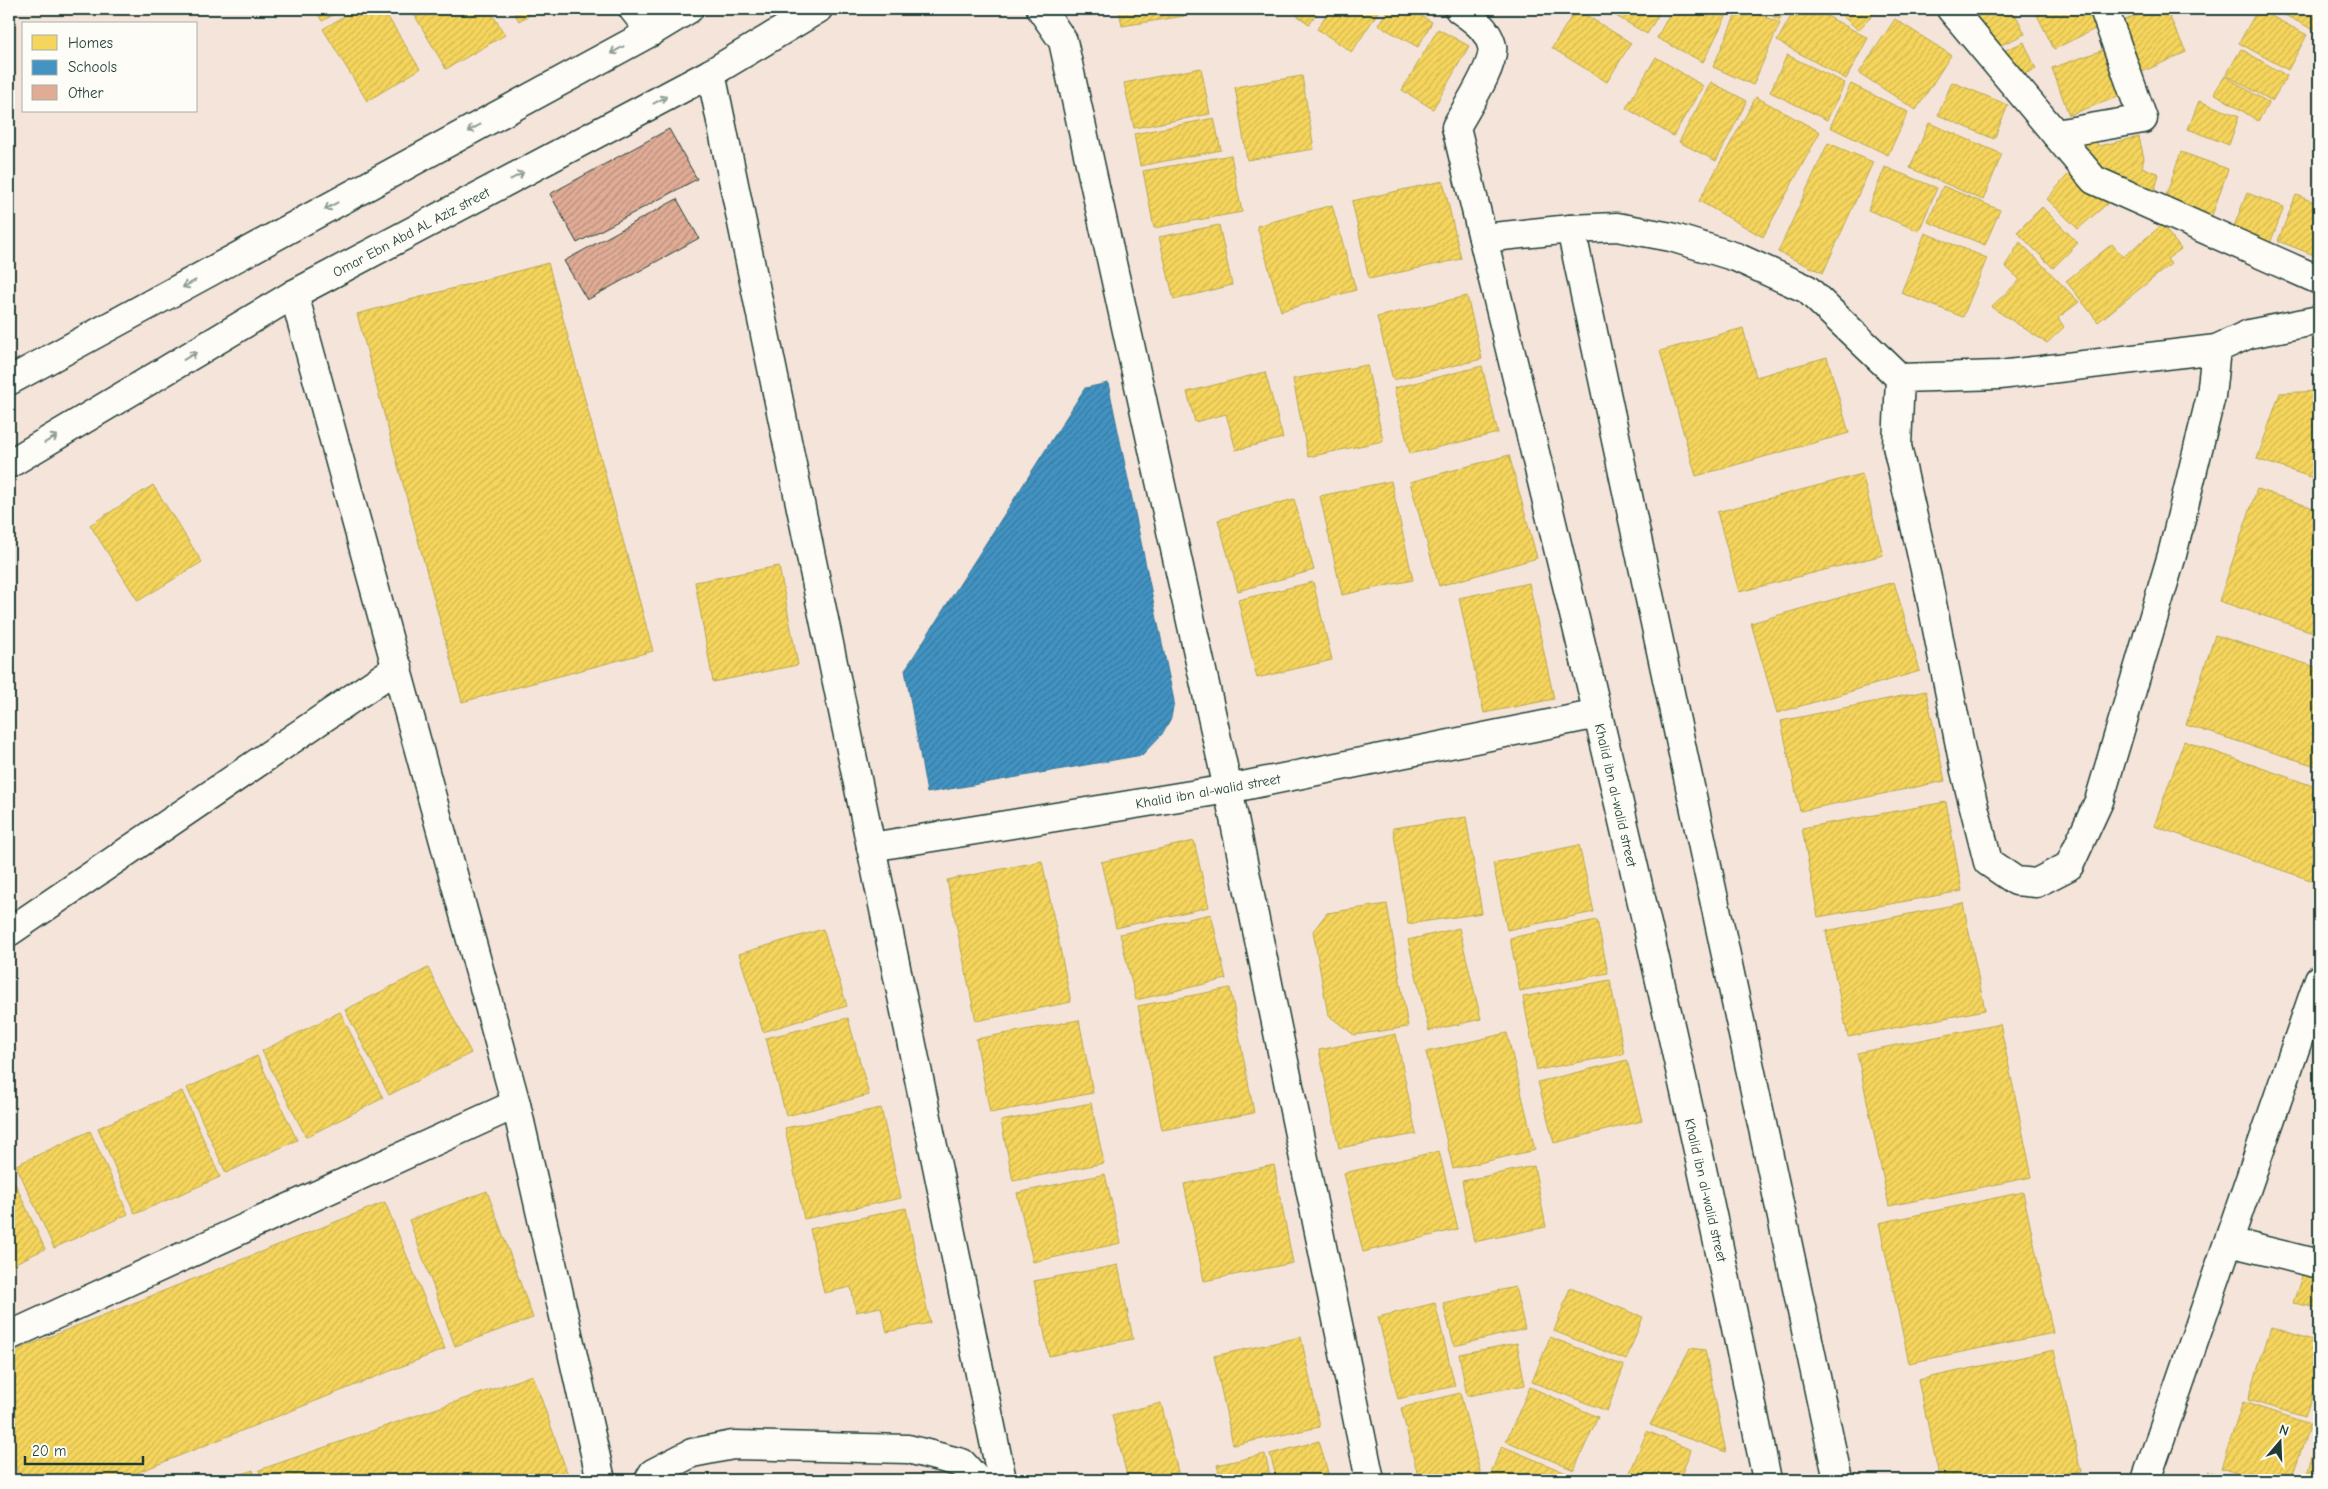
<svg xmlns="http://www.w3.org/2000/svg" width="2328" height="1489" viewBox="0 0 2328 1489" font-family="'Comic Neue',sans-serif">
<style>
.homes{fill:url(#homes-hatch);stroke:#b6a750}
.schools{fill:url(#schools-hatch);stroke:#387998}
.building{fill:url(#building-hatch);stroke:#1f3d34}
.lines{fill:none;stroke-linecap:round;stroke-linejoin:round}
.minor-casing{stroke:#1f3d34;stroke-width:31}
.tertiary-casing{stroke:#1f3d34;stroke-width:31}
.minor{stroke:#fdfcf7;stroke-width:28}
.tertiary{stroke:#fdfcf7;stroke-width:28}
.oneway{stroke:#8e9c96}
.labels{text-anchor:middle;stroke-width:5;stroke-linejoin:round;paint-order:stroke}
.street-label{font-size:14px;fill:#1f3d34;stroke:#fdfcf7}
</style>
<defs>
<pattern id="homes-hatch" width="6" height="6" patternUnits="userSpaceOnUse" patternTransform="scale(1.25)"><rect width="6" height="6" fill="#f6d55c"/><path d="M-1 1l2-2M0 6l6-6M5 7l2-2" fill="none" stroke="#d2b851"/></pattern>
<pattern id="schools-hatch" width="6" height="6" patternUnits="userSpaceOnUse" patternTransform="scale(1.25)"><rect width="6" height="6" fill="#4393c3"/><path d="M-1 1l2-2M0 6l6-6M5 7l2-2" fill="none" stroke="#37799f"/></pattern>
<pattern id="building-hatch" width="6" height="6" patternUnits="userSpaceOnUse" patternTransform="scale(1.25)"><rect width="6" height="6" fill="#e1ac96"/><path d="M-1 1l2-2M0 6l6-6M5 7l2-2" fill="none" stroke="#b68d7b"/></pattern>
</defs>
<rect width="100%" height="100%" fill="#f5e4da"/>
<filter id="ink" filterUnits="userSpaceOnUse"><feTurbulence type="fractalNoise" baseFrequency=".02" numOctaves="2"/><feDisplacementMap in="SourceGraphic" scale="10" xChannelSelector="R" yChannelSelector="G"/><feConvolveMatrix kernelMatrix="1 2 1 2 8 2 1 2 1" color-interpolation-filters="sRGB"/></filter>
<g filter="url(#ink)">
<!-- homes -->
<g class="homes">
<polygon points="315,9 344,9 322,21"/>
<polygon points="356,9 383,9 420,69 367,101 323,29"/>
<polygon points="411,9 489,9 505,35 446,69"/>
<polygon points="512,9 541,9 519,21"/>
<polygon points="1119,9 1182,9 1184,16 1122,26"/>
<polygon points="1288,9 1320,9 1309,24"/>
<polygon points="1330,9 1380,9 1352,52 1317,29"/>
<polygon points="1388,9 1409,9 1432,22 1418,47 1378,25"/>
<polygon points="1576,9 1631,43 1607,82 1552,48"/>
<polygon points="1604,9 1662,9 1647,34"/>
<polygon points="1672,9 1730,9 1703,62 1657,38"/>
<polygon points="1738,9 1746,9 1780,23 1753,85 1713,67"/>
<polygon points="1760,9 1786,9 1779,20"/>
<polygon points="1795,9 1814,9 1868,38 1846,79 1777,41"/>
<polygon points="1835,9 1879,9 1858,30"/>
<polygon points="1968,9 2013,9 2025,34 1988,51"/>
<polygon points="2049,9 2093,9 2101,26 2054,49 2037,15"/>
<polygon points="2149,9 2166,9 2186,52 2142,72 2119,23"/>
<polygon points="2258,9 2307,35 2288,70 2239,43"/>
<polygon points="2273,9 2319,9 2319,20 2314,30"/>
<polygon points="1895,19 1951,55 1916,110 1859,73"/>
<polygon points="1438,29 1469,46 1433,109 1402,90"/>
<polygon points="2024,42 2036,69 2012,79 2001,52"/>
<polygon points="2106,49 2123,95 2069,115 2052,68"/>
<polygon points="2241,49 2287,76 2272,101 2226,75"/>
<polygon points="1787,55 1845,83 1827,120 1770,92"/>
<polygon points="1656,57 1703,86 1673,136 1626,108"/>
<polygon points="1201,68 1210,114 1134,128 1124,83"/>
<polygon points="1302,76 1314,149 1247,160 1235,87"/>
<polygon points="2225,76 2269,103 2258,121 2214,93"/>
<polygon points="1711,82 1747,101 1716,161 1679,142"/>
<polygon points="1952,82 2008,105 1994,139 1938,115"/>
<polygon points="1851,84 1908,112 1888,155 1830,127"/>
<polygon points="1756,97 1820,132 1763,237 1699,201"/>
<polygon points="2199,101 2239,116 2229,145 2188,129"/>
<polygon points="1214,118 1221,150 1140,166 1134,134"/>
<polygon points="1929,123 2002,154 1983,200 1910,168"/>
<polygon points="2139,137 2144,158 2142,167 2159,174 2151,205 2099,174 2075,142 2093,138 2099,146"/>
<polygon points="1828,143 1873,162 1823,273 1778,252"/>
<polygon points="2181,152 2228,169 2208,227 2161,210"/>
<polygon points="1231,155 1242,212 1154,228 1143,171"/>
<polygon points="1885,167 1937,188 1919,231 1868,210"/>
<polygon points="2071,171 2109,202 2078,229 2047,199"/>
<polygon points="1443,181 1461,259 1369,279 1352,201"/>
<polygon points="1943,186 2000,210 1985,245 1928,222"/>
<polygon points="2247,193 2284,207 2264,259 2227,244"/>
<polygon points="2296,195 2319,204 2319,242 2314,255 2278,241"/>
<polygon points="1332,205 1356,290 1281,311 1257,226"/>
<polygon points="2042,207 2078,243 2053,268 2017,232"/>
<polygon points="1219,225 1232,285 1174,300 1159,237"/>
<polygon points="2162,225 2181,249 2167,259 2171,264 2098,322 2066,281 2112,244 2123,257"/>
<polygon points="1925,233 1987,258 1963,317 1901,293"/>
<polygon points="2020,242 2079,302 2058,318 2064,327 2047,343 1991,307 2020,280 2005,266"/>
<polygon points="548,263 653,651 462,702 357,314"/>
<polygon points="1467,296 1482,359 1393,380 1377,317"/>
<polygon points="1743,328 1756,377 1827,357 1849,433 1696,476 1660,351"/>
<polygon points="1367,365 1383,441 1308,457 1293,379"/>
<polygon points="1482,366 1498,433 1410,454 1394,388"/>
<polygon points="1265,372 1283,438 1236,450 1226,414 1195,422 1187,392"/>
<polygon points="2319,391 2319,480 2257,459 2280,393"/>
<polygon points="1509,455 1537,558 1439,586 1410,482"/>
<polygon points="1862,474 1883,555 1739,592 1717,512"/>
<polygon points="1391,481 1413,580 1342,595 1320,496"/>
<polygon points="153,485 202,562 138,601 90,525"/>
<polygon points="2257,489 2319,510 2319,634 2219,601"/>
<polygon points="1294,499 1314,570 1238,591 1218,520"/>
<polygon points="779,566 798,665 713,682 695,582"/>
<polygon points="1313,582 1332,660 1257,678 1238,600"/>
<polygon points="1894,582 1920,671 1777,713 1751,623"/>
<polygon points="1529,583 1554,699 1484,713 1459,598"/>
<polygon points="2215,635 2319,668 2319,767 2186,725"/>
<polygon points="1926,691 1945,781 1800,811 1781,721"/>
<polygon points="2184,741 2319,788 2319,883 2154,826"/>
<polygon points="1946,802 1962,891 1818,917 1802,828"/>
<polygon points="1466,817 1482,913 1408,924 1393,828"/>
<polygon points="1194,841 1209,907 1116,928 1101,862"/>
<polygon points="1579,845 1594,912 1507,930 1493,863"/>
<polygon points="1042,861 1071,1002 976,1021 947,880"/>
<polygon points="1963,903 1985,1010 1848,1037 1826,931"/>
<polygon points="1387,904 1408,1027 1354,1035 1328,1015 1313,931 1327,913"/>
<polygon points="1211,914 1226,979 1136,1000 1120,934"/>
<polygon points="1597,920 1608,973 1520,991 1510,938"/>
<polygon points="1459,928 1481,1019 1429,1031 1408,940"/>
<polygon points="823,929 847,1006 763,1032 739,954"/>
<polygon points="428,968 471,1053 389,1095 345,1010"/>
<polygon points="1610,980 1624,1054 1537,1070 1523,997"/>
<polygon points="1230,988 1254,1113 1162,1130 1138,1006"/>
<polygon points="340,1012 383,1098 306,1137 262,1051"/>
<polygon points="848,1018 869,1095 786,1116 766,1038"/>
<polygon points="1079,1020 1093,1093 990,1113 976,1039"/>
<polygon points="2000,1024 2032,1177 1889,1206 1857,1053"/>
<polygon points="1507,1033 1535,1150 1453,1169 1426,1052"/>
<polygon points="1396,1034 1416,1134 1339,1148 1319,1050"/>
<polygon points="257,1056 297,1140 226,1173 187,1088"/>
<polygon points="1627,1060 1642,1121 1554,1143 1538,1082"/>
<polygon points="182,1091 220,1177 135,1214 98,1128"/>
<polygon points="1091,1103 1104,1163 1013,1181 1001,1121"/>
<polygon points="881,1108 901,1198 804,1219 785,1128"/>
<polygon points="90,1131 128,1214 54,1248 16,1165"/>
<polygon points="1439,1151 1458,1229 1363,1252 1344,1173"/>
<polygon points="1274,1165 1293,1263 1204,1281 1184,1184"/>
<polygon points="1534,1166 1546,1227 1474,1242 1462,1181"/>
<polygon points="9,1170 45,1249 9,1266"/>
<polygon points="1105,1174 1121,1243 1033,1262 1017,1193"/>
<polygon points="487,1191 533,1318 455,1346 409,1220"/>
<polygon points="2023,1192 2053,1333 1909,1363 1879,1223"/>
<polygon points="385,1202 445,1349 119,1480 21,1480 9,1450 9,1353"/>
<polygon points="906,1208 930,1323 887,1332 881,1307 856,1312 851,1287 824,1293 810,1229"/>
<polygon points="2316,1234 2319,1235 2319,1308 2293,1303"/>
<polygon points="1118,1265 1133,1339 1049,1356 1034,1281"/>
<polygon points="1515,1287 1525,1329 1454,1346 1443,1303"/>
<polygon points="1570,1288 1643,1317 1626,1360 1554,1331"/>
<polygon points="1435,1303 1455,1386 1398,1399 1378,1317"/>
<polygon points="2271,1327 2319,1342 2319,1372 2305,1417 2248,1400"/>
<polygon points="1301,1337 1320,1427 1233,1445 1214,1356"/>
<polygon points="1550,1337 1624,1366 1607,1411 1532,1382"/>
<polygon points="1517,1343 1525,1385 1467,1396 1459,1354"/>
<polygon points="1690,1348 1705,1350 1726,1452 1650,1425"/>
<polygon points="2054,1350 2081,1472 2044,1480 1940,1480 1918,1380"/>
<polygon points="533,1375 569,1478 564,1480 262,1480 259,1470"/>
<polygon points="1530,1387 1598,1417 1574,1470 1506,1441"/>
<polygon points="1460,1393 1481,1475 1459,1480 1419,1480 1401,1408"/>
<polygon points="2243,1402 2310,1424 2291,1480 2258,1480 2221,1468"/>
<polygon points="1161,1403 1180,1480 1128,1480 1112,1415"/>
<polygon points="1647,1431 1691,1450 1679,1480 1627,1480"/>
<polygon points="2319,1432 2319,1480 2305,1480"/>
<polygon points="1319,1441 1330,1480 1277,1480 1270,1454"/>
<polygon points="1502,1446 1571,1475 1568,1480 1488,1480"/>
<polygon points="1265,1454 1271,1480 1221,1480 1217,1465"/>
<polygon points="253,1470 256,1480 226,1480"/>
<polygon points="2208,1471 2236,1480 2205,1480"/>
</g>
<!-- schools -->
<polygon class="schools" points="1108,383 1174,701 1171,718 1162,734 1142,755 927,793 905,670 1085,388"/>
<!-- building -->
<g class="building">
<polygon points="669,129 697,179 577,243 550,194"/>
<polygon points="677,199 699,238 587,300 564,261"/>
</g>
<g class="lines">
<!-- minor casing -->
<g class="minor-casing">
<g id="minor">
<polyline points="633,9 651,32"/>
<polyline points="1041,9 1063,41 1228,789 1370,1480"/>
<path d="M1459,9C1472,18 1488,29 1492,46C1496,64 1465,110 1456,127C1565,577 1677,1026 1767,1480"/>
<polyline points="1951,9 2094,180 2319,280"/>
<polyline points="711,73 1002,1480"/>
<polyline points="2056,134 2143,119 2104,9"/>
<polyline points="1571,229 1838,1480"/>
<polyline points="1483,238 1571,229 1617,227 1671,237 1736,257 1807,289 1900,378"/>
<polyline points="294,294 516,1104 601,1480"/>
<polyline points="2216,349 2211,396 2172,555 2099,801 2069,866 2036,883 2016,881 1988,862 1965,771 1928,583 1897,446 1900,378 2000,375 2216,349 2249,334 2319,320"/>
<polyline points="871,847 1228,789 1598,714"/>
<polyline points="9,932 398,667"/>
<polyline points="2229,1242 2319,1264"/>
<polyline points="9,1336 516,1104"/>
<polyline points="649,1480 653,1473 692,1453 733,1445 908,1449 962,1463 977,1480"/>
<polyline points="2146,1480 2319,979"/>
</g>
</g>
<!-- tertiary casing -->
<g class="tertiary-casing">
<g id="tertiary">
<polyline points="9,381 651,32 689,9"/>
<polyline points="9,464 294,294 711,73 818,9"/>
</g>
</g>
<!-- minor -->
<use href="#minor" class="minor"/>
<!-- tertiary -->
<use href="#tertiary" class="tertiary"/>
</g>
<!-- one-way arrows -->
<defs><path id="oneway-shaft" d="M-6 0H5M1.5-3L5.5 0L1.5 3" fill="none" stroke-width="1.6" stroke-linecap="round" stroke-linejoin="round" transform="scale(1.25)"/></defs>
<g class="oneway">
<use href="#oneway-shaft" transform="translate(617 50) rotate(151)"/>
<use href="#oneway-shaft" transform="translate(660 100) rotate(-28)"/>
<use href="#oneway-shaft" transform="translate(474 128) rotate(151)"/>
<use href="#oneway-shaft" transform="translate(517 176) rotate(-28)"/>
<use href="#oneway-shaft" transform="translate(331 206) rotate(151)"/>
<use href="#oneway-shaft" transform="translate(189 284) rotate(151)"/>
<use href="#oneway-shaft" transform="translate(190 356) rotate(-31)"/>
<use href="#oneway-shaft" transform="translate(51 439) rotate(-31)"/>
</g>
</g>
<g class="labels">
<!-- street labels -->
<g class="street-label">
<text transform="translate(411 232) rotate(-28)" y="5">Omar Ebn Abd AL Aziz street</text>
<text transform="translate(1208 791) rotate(-10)" y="5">Khalid ibn al-walid street</text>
<text transform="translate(1616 795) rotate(77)" y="5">Khalid ibn al-walid street</text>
<text transform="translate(1706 1190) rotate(77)" y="5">Khalid ibn al-walid street</text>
</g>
</g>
<!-- margin -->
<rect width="2328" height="1489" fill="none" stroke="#fdfcf7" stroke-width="30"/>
<rect x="15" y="15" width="2298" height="1459" fill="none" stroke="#1f3d34" stroke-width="2" filter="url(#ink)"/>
<!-- legend -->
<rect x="22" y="22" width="175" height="90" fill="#fdfcf7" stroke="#a4b0a9"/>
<rect x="32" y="35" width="25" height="15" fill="#f6d55c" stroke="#a4b0a9"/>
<text x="68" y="48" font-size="15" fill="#1f3d34">Homes</text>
<rect x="32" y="60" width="25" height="15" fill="#4393c3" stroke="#a4b0a9"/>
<text x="68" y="72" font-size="15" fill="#1f3d34">Schools</text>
<rect x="32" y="85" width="25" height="15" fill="#e1ac96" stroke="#a4b0a9"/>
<text x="68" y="98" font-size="15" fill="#1f3d34">Other</text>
<!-- north arrow -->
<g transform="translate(2280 1442) rotate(19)" stroke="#fdfcf7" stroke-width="4" paint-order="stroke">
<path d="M0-4L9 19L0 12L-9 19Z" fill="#1f3d34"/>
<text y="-8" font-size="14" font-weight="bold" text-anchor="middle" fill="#1f3d34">N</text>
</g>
<!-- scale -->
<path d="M25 1456v8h118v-8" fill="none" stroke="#1f3d34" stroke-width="2.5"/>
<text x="32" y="1456" font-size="15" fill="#1f3d34" stroke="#fdfcf7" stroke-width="4" paint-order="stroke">20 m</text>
</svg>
